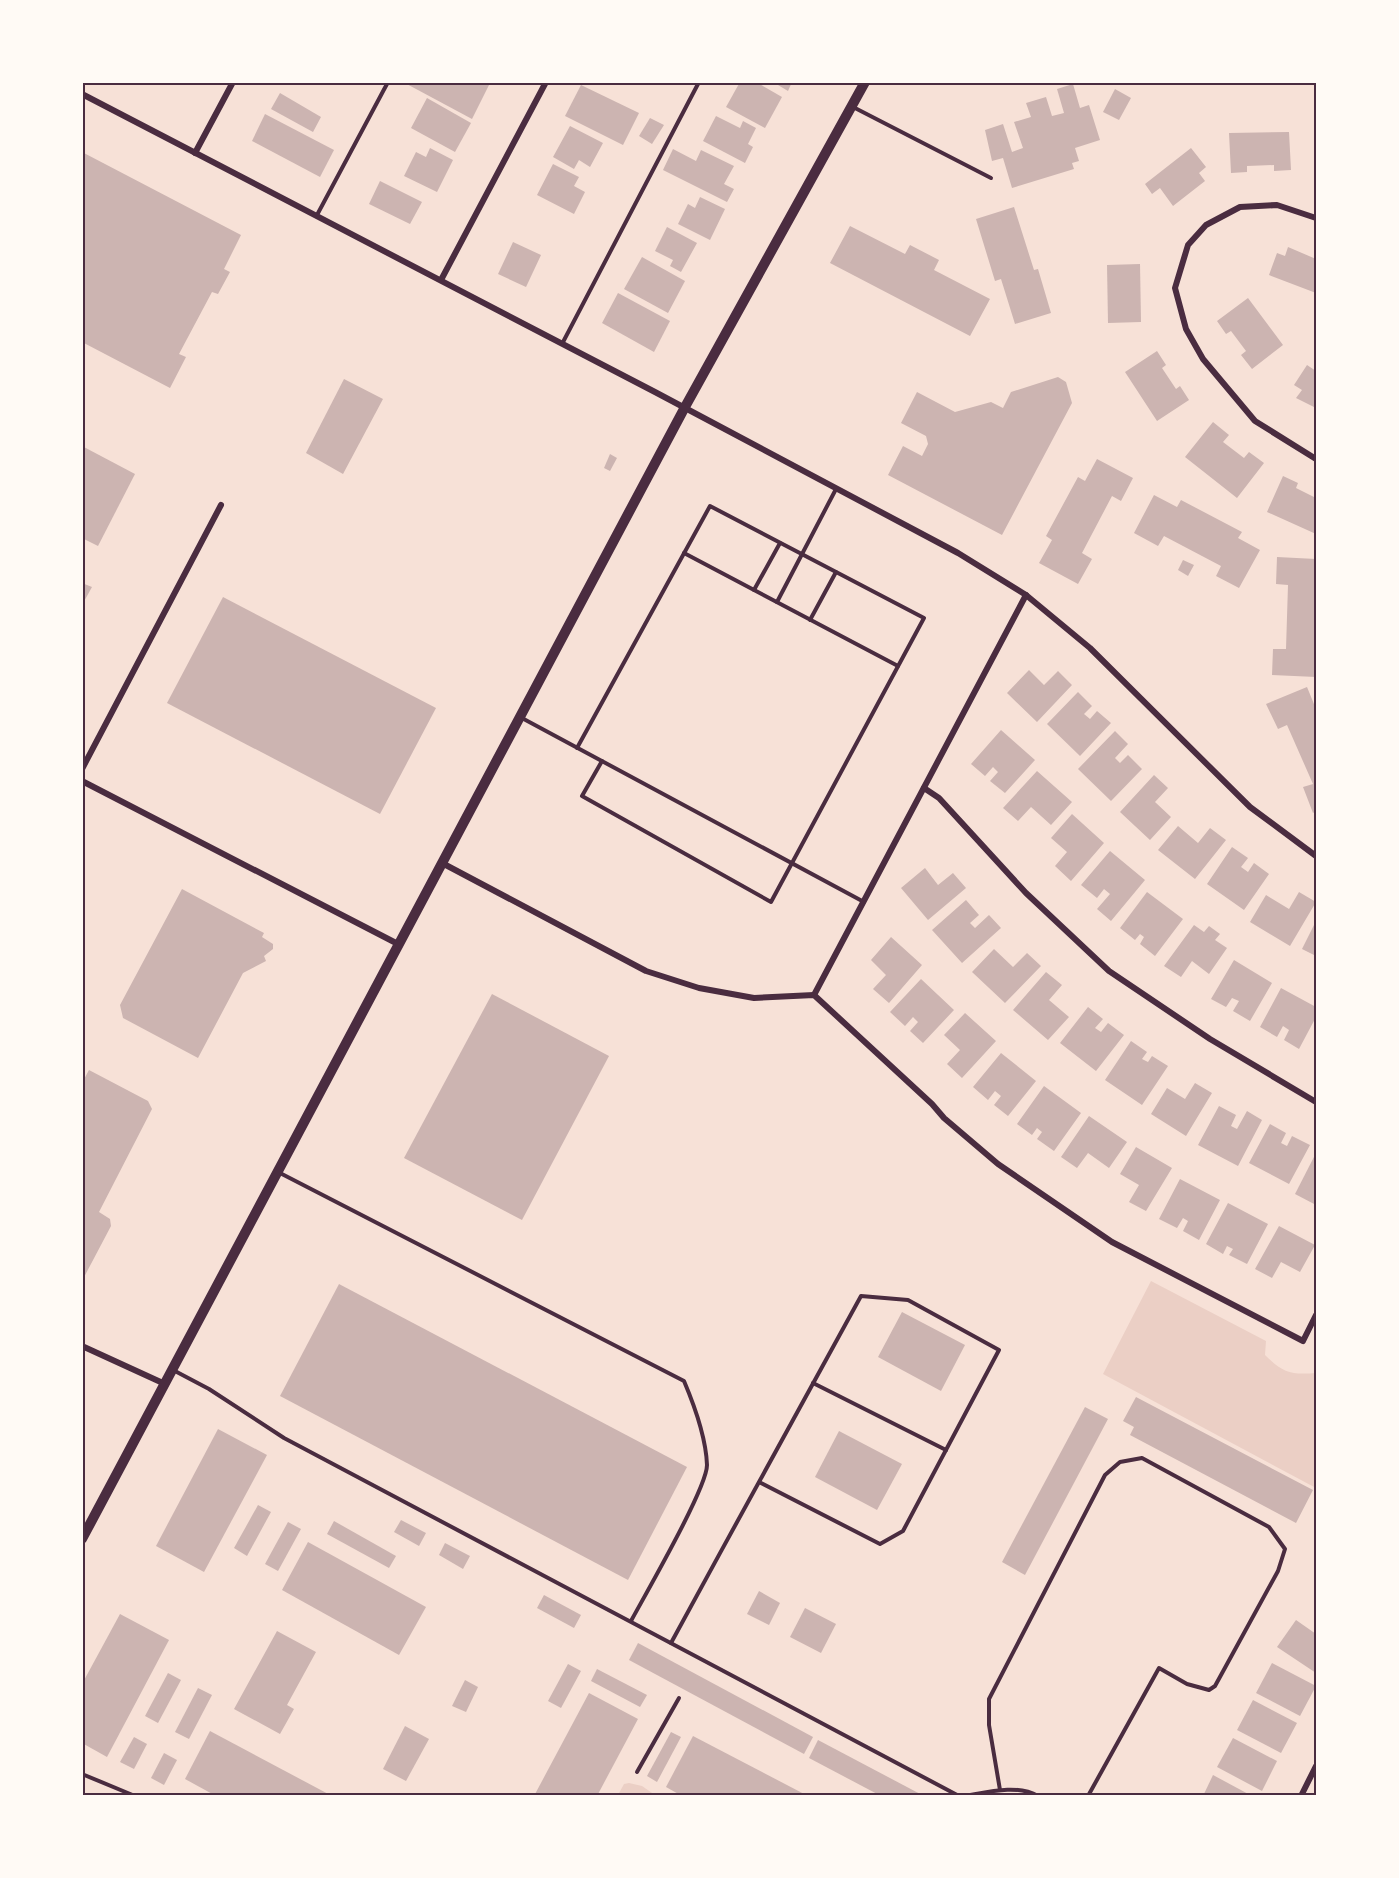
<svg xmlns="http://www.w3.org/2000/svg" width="1399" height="1878" viewBox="0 0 1399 1878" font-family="Raleway,sans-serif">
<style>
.green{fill:#ebcfc5}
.building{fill:#ccb4b1}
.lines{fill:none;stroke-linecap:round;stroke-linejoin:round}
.service{stroke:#4a2c40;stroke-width:4}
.minor{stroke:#4a2c40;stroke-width:6}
.tertiary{stroke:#4a2c40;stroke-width:10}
.neatline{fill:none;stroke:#4a2c40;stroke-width:2}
</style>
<rect width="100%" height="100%" fill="#f7e1d7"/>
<!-- green -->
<g class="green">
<path d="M1151,1281L1266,1341L1265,1355C1283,1373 1291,1375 1316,1373V1488L1103,1374Z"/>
<polygon points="629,1783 642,1786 655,1795 618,1795 624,1784"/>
</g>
<!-- building -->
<g class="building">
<polygon points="403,82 484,82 489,85 472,119"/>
<polygon points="740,82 756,82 782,97 765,128 726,107"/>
<polygon points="773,82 792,82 788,91"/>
<polygon points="1073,84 1080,108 1089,105 1100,140 1075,148 1079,161 1072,163 1074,169 1012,188 1003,158 992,161 985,130 1003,124 1012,152 1023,148 1014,122 1031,117 1026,103 1046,97 1052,116 1064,113 1057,89"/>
<polygon points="581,85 639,113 623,145 565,116"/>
<polygon points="1115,89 1131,98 1119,120 1103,112"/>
<polygon points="280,93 321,117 313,132 271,109"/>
<polygon points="427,98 471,123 455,152 411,128"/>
<polygon points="265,114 334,150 320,177 252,141"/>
<polygon points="716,116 740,128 743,121 756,128 748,144 753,147 745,163 703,141"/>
<polygon points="650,118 664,125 652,144 639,136"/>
<polygon points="570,126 603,143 590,167 579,160 574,169 553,157"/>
<polygon points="1289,132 1291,170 1274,171 1274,165 1247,166 1247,172 1231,173 1229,133"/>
<polygon points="430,148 453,160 437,192 404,176 416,152 426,157"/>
<polygon points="1191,148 1206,167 1199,173 1205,181 1173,206 1160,188 1152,194 1145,184"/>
<polygon points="673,149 696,161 701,150 734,166 724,184 734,189 727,202 663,170"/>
<polygon points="82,152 241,235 224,269 230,272 218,294 212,292 179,354 186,357 170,388 82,342"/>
<polygon points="553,164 579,177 574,186 585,192 574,214 537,195"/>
<polygon points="380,181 422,202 410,224 369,204"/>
<polygon points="700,197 725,209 710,240 678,224 688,204 695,208"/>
<polygon points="1014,207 1034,270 1038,269 1051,313 1015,324 1001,279 995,281 976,219"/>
<polygon points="850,226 905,254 910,245 939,260 934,270 990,299 970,336 830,263"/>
<polygon points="667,227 697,243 681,272 670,266 673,260 655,251"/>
<polygon points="513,242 541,255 526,287 498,274"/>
<polygon points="1288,247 1316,259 1316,293 1269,275 1277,253 1285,256"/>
<polygon points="642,257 685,281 668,313 624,289"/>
<polygon points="1140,264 1141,322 1108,323 1107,265"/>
<polygon points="618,293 670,321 654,352 602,323"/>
<polygon points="1248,298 1283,345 1252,369 1241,355 1246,351 1231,331 1226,334 1217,321"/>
<polygon points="1157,351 1166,365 1162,368 1176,389 1180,386 1189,400 1157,421 1125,372"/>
<polygon points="1307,365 1316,371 1316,408 1296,398 1302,390 1294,385"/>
<polygon points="1058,377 1066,382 1072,403 1002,535 888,475 903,446 922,456 928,444 926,436 901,423 917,392 955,412 991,402 1003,408 1011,392"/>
<polygon points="344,379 383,399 343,474 306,453"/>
<polygon points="1213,422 1229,435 1223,442 1244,458 1249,452 1264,463 1237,498 1185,457"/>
<polygon points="82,446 135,474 98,546 82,538"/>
<polygon points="610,454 617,458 610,471 604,468"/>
<polygon points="1097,459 1133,478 1121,501 1112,496 1082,553 1092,559 1078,584 1039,563 1052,540 1046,536 1078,477 1085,481"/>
<polygon points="1283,476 1298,483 1296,488 1316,498 1316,534 1267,512"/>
<polygon points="1154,495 1177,507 1181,500 1242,532 1238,538 1260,550 1239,588 1216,576 1221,566 1164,536 1158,546 1134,533"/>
<polygon points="1277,557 1316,559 1316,677 1272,675 1273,649 1286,649 1288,585 1276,584"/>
<polygon points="1183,560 1194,565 1188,576 1178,570"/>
<polygon points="82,583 92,587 82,605"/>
<polygon points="223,597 436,708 380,814 167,703"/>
<polygon points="1029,670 1044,685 1058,671 1072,685 1037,722 1007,693"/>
<polygon points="1307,687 1316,709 1316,811 1313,813 1303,787 1313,784 1287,725 1278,729 1266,704"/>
<polygon points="1078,692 1092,706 1084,714 1090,719 1097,711 1111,723 1080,756 1047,724"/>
<polygon points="1001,730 1035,760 1005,793 990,781 998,772 993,767 985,776 971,764"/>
<polygon points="1115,731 1128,744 1115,758 1120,763 1128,755 1142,769 1111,801 1078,769"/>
<polygon points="1037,771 1072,802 1051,825 1031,807 1018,821 1003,808"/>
<polygon points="1154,775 1168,788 1155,802 1171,817 1150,840 1120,812"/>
<polygon points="1072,814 1104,843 1071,881 1055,866 1067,852 1051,838"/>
<polygon points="1178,826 1198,843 1210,828 1226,840 1195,879 1158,850"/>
<polygon points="1232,847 1248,858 1241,867 1248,872 1254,863 1269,874 1244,910 1207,884"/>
<polygon points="1110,851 1145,880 1111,921 1097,909 1110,894 1104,889 1097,898 1081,885"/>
<polygon points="925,868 938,885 953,873 966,888 928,920 901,888"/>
<polygon points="182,889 264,933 262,937 273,944 273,949 264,956 266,961 243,973 198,1058 123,1018 120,1005"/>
<polygon points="1147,892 1183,919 1155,956 1140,944 1144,937 1140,934 1135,940 1120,928"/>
<polygon points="1299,892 1316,902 1290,946 1250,922 1266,895 1289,909"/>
<polygon points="966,900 979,915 970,923 975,928 989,915 1001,928 962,963 932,930"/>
<polygon points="1316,921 1316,956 1302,949"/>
<polygon points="1194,925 1204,932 1209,926 1220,934 1215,940 1227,948 1209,974 1192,961 1181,977 1164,966"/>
<polygon points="891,937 922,965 889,1003 873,989 886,975 871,960"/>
<polygon points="994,949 1013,967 1027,953 1041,966 1005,1003 972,972"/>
<polygon points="1234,960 1272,983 1250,1021 1233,1011 1239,1001 1232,998 1226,1007 1211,999"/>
<polygon points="1046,972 1062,985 1049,1000 1069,1017 1048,1040 1013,1010"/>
<polygon points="921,979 954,1010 923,1043 910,1031 918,1022 913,1017 905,1026 890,1012"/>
<polygon points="1281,988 1316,1007 1316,1017 1299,1049 1284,1040 1289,1030 1283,1026 1277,1037 1260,1027"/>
<polygon points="492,994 609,1056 522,1220 404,1158"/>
<polygon points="1088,1007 1103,1019 1095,1028 1101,1032 1108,1023 1124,1035 1096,1071 1060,1043"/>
<polygon points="965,1013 996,1041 962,1078 947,1064 960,1050 944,1035"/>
<polygon points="1131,1041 1147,1052 1142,1059 1148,1062 1152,1056 1168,1066 1142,1105 1105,1080"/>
<polygon points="1001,1053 1036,1081 1008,1116 994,1105 1001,1096 995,1091 988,1100 973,1087"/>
<polygon points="89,1070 148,1101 152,1109 99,1212 110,1219 111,1226 82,1281 82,1083"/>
<polygon points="1195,1083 1212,1093 1186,1136 1151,1114 1167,1088 1185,1099"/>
<polygon points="1044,1086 1081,1113 1054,1151 1037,1139 1042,1132 1037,1128 1032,1135 1017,1124"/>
<polygon points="1219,1106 1236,1115 1231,1126 1237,1129 1247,1111 1262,1120 1238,1166 1198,1145"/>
<polygon points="1089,1116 1127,1142 1109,1168 1088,1153 1077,1168 1061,1157"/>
<polygon points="1270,1124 1286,1133 1281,1143 1287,1146 1292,1136 1310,1145 1289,1184 1249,1163"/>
<polygon points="1136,1147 1172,1168 1146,1211 1129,1202 1139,1185 1120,1174"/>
<polygon points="1316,1153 1316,1205 1295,1194"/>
<polygon points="1180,1179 1220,1200 1199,1240 1183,1231 1188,1221 1183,1218 1177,1228 1159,1219"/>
<polygon points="1228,1203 1268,1224 1247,1264 1229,1255 1233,1249 1227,1246 1223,1254 1206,1244"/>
<polygon points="1279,1226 1315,1245 1300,1272 1281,1262 1272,1278 1255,1269"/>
<polygon points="339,1284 687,1467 628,1580 280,1396"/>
<polygon points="902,1312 965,1345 941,1391 878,1357"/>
<polygon points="1136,1397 1313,1490 1296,1523 1130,1435 1134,1427 1123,1421"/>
<polygon points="1085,1407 1108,1419 1025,1575 1002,1562"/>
<polygon points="218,1429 267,1455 204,1572 156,1546"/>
<polygon points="839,1431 902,1464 877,1510 815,1477"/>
<polygon points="258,1505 271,1512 247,1556 234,1548"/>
<polygon points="401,1520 426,1533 419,1546 394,1532"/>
<polygon points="334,1521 396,1556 389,1568 327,1534"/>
<polygon points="288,1522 301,1529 278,1571 265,1564"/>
<polygon points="308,1542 426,1607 399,1655 282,1590"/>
<polygon points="445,1543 470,1556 463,1569 439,1555"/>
<polygon points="759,1591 780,1603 769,1625 747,1614"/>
<polygon points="544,1595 581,1615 574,1628 537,1608"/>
<polygon points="805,1608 836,1624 821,1653 790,1637"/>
<polygon points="120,1614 169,1640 107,1757 82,1743 82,1684"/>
<polygon points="1296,1620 1316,1634 1316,1673 1277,1647"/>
<polygon points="277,1631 316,1652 287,1705 294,1709 280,1734 234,1709"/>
<polygon points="638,1643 813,1737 804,1754 629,1660"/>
<polygon points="1272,1663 1316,1686 1300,1716 1256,1693"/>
<polygon points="568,1664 581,1671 561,1708 548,1701"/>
<polygon points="597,1669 647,1695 640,1707 591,1681"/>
<polygon points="168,1673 181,1680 158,1723 145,1716"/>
<polygon points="465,1680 478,1687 466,1712 452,1706"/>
<polygon points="198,1688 212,1695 189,1739 175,1732"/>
<polygon points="589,1693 638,1719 597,1796 534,1796"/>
<polygon points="1253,1700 1297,1723 1281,1753 1237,1730"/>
<polygon points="405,1726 429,1739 406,1781 383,1769"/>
<polygon points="210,1731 332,1796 216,1796 185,1779"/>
<polygon points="671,1732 681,1737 657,1782 647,1776"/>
<polygon points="693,1736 808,1796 682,1796 666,1787"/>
<polygon points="134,1737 147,1744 134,1769 120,1762"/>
<polygon points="1233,1738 1277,1761 1262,1791 1217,1767"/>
<polygon points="818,1740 924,1796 881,1796 809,1758"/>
<polygon points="164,1753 177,1760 164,1785 151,1778"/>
<polygon points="1213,1775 1252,1796 1203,1796"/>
</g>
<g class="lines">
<!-- service -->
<g class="service">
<polyline points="853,107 991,178"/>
<polyline points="317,215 388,82"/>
<polyline points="562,344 699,82"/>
<polyline points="684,553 898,666"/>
<polyline points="754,590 780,543"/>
<polyline points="777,602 836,489"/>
<polyline points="810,620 836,572"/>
<polyline points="520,717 864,902"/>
<polyline points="577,748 710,506 924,618 771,902 582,796 602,761"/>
<path d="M278,1172L684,1381C695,1407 706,1437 707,1465C707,1488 645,1595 631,1621"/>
<polyline points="173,1370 209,1389 284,1438 959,1796"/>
<polyline points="813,1383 946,1450"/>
<path d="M671,1643C734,1527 798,1411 861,1296L908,1300L999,1350L903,1531L880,1544L759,1482"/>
<polyline points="637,1772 679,1698"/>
<polyline points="82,1774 135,1796"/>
<polyline points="1000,1790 989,1725 989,1699 1105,1475 1120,1462 1142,1458 1269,1527 1285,1549 1278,1571 1215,1686 1209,1690 1187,1684 1159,1668 1088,1796"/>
<path d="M965,1796C988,1792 1017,1784 1038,1796"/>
</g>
<!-- minor -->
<g class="minor">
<polyline points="82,94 655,392 958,553 1026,595 1090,648 1250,807 1316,856"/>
<polyline points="195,153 233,82"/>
<polyline points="1316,218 1277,205 1240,207 1206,225 1188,245 1175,288 1186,329 1203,359 1255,421 1316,459"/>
<polyline points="441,280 546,82"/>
<polyline points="82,769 221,505"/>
<polyline points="82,781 398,944"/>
<polyline points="924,788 939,798 1026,893 1109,971 1210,1039 1316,1102"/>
<polyline points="442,863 646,971 699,988 754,998 814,995 932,1104 944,1118 998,1164 1112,1242 1303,1341 1316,1315"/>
<polyline points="814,995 1026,595"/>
<polyline points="82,1346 165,1384"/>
<polyline points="1301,1796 1316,1766"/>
</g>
<!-- tertiary -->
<polyline class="tertiary" points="82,1539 685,407 865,82"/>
</g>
<!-- border -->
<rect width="1399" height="1878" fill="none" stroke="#fffaf5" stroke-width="168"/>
<rect x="84" y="84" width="1231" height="1710" class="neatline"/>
</svg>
